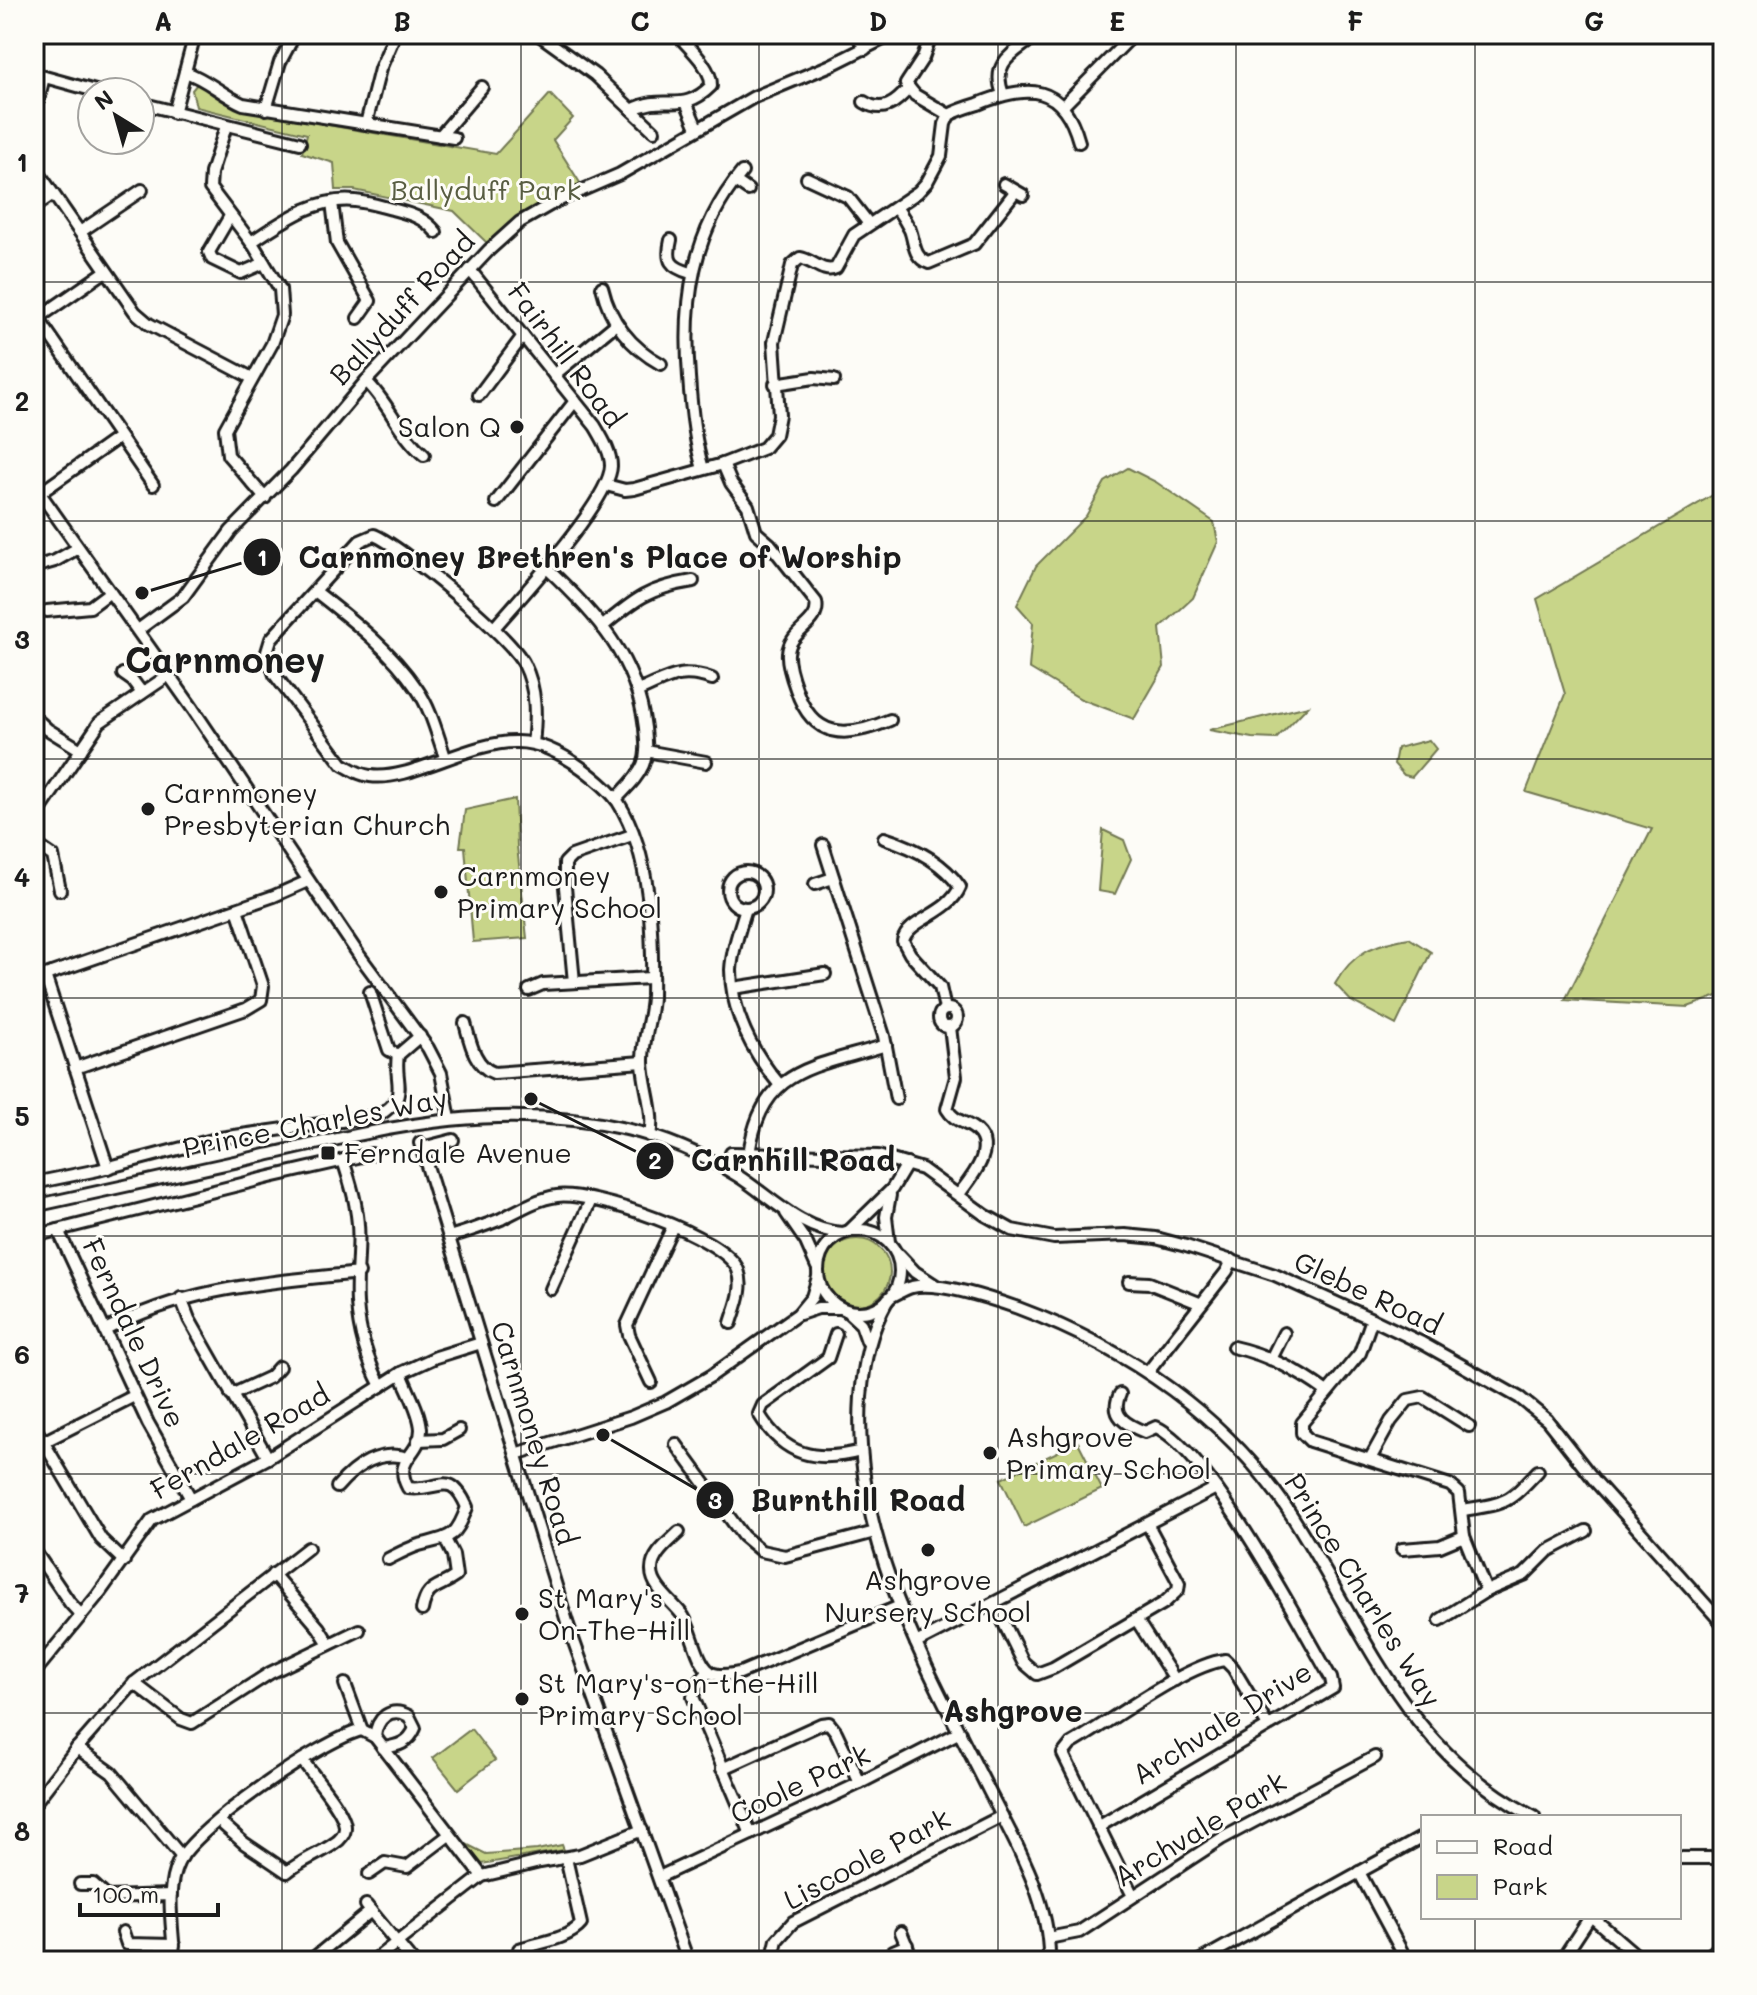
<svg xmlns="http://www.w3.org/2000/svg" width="1757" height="1995" viewBox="0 0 1757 1995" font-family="Mali,sans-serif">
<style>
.green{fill:#c8d589;stroke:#727852;stroke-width:2}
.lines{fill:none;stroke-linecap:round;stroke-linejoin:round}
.minor-casing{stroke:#1c1c1c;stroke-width:16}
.minor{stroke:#fdfcf7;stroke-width:10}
.grid{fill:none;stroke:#1c1c1c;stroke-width:2;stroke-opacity:0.55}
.poi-dot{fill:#1c1c1c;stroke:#fdfcf7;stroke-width:3}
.labels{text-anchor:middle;stroke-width:6;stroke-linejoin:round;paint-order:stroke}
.park-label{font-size:28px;fill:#585d42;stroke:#fdfcf7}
.street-label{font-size:28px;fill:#1c1c1c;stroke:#fdfcf7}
.poi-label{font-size:28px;fill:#1c1c1c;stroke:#fdfcf7;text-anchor:start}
.neighbourhood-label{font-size:30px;font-weight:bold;fill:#1c1c1c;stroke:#fdfcf7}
.district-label{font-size:36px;font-weight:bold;fill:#1c1c1c;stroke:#fdfcf7}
.leader{fill:none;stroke:#1c1c1c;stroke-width:3}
.callout-dot{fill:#1c1c1c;stroke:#fdfcf7;stroke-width:3}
.mark-label{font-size:24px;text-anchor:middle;font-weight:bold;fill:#fff}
.callout-label{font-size:30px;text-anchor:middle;font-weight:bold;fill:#1c1c1c;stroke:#fdfcf7;stroke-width:6;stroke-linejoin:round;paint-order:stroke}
.neatline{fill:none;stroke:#1c1c1c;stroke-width:3}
.grid-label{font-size:26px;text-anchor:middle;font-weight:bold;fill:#1c1c1c}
</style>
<rect width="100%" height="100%" fill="#fdfcf7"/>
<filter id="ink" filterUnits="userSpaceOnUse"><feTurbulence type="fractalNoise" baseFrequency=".0125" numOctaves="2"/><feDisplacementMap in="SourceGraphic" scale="16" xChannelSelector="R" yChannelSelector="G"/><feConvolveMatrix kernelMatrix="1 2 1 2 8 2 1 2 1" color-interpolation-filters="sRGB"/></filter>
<g filter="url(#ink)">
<!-- green -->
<g class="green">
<path d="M197,84L203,86L238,108L258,113L496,154L550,94L573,118L553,140L582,186C545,199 516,217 487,243L454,211L354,190H336L334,163L302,153L307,134L196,107L192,90Z"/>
<polygon points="1128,468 1156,482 1214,522 1218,542 1193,598 1160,628 1164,667 1134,719 1081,699 1029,668 1033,623 1017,605 1036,566 1086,516 1105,482"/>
<polygon points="1723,489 1723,994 1688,1007 1565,1000 1652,829 1526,792 1565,694 1537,599"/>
<polygon points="1308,706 1276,739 1252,738 1209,730"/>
<polygon points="1429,740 1436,749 1412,777 1404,775 1394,764 1397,748"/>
<polygon points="515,799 517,846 527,938 473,942 465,847 460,847 465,810"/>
<polygon points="1103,830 1124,840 1131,859 1115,894 1098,891"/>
<path d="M1409,938L1431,952L1396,1025L1351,1001L1335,984C1353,952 1374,944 1409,938Z"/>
<circle cx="857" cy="1272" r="33"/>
<polygon points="1078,1442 1102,1489 1024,1527 1001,1479"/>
<polygon points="471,1729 495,1760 458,1789 433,1758"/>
<polygon points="464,1843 486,1854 537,1850 562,1845 564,1850 482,1864"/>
</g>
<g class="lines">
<!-- minor casing -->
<g class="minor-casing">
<g id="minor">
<polyline points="538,34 595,75 654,131"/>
<polyline points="857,34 865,49"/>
<polyline points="930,38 923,58 906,84 915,95 949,115"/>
<path d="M185,72C207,79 222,95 243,104L454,138"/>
<polyline points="34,74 99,92"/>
<path d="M1003,94C990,61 1015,53 1038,34"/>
<polyline points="686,102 697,128"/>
<path d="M864,102C883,114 896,103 909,88"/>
<polyline points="140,103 300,143"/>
<polyline points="1063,106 1134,34"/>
<polyline points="266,109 280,62 295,34"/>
<path d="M632,110C665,92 681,116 711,86C712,67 689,48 677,34"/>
<polyline points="174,113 195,34"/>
<polyline points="34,116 44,77"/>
<polyline points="366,124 380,69 395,34"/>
<polyline points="226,126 211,173 210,188 254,246 280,289 282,315 272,344 225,429 228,455 265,498"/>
<polyline points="440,136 482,87"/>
<polyline points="34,166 135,312 149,324 252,378"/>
<polyline points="807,178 848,197 869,224"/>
<polyline points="735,181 748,190"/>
<polyline points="1004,184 1023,195"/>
<polyline points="332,202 337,243 370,301 358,318"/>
<polyline points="34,207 53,194"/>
<path d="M896,207C901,214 906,222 910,230C915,243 913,258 929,263L974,244L1015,192"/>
<polyline points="230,216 209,252 212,259 241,273 264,263"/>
<polyline points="80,232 142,190"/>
<path d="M671,240C666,261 670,267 691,273"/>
<path d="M251,242C282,222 315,197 355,201C367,202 380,206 392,209C410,214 424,217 436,232"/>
<path d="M470,270L595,426C602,438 611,452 611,466C610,501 519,599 494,628"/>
<path d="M602,287C610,321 630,347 661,364"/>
<polyline points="38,318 153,485"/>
<polyline points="34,321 106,271"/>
<polyline points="554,375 616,324"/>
<path d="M366,381C389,403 399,434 424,455"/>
<polyline points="775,384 814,378 834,380"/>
<polyline points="479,395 523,336"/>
<path d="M723,464L764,448L775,435L779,415L774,342L792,265L800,258C813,260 823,274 836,268L854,235L918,192L927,182L941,156L945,124L949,115C958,110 968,107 978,104C1027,84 1063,83 1079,142"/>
<path d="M703,469C694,439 691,408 689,377C683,301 692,232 742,172"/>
<polyline points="34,485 193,709 359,955 428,1048 441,1073 450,1119"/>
<path d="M606,485L625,490L634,489L723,464L731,483L748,506L756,532L770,544L816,602C821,625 790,629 788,653C787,664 792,678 796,689C813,739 846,739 890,720"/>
<polyline points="40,493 119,437"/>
<polyline points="496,502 575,401"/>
<polyline points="34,567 55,561 78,548"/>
<path d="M547,568C596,614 637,659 645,728C646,741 648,754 643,765C637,779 626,788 616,799"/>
<path d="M315,591C352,620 390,649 417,689C431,709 437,734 445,757"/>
<polyline points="47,611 90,607 110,592"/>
<path d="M602,627C635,599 649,588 693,581"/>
<polyline points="138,630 183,597 231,531 291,470 366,381 489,250 520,222 555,202 620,174 754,97 831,65 893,34"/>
<polyline points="123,674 133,681 142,693"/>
<path d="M638,691C669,678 679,668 712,679"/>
<polyline points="34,717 47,729 81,750"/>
<path d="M533,744C536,716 537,690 524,664C511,637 403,547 374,535L360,541L271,639L267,652L275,675L342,764C351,769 359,775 370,776C410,782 469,741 517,742C541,742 564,755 583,769C595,778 609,789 618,802C652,855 653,937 652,997C651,1019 642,1042 643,1063C644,1088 655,1111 650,1136"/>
<polyline points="646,751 706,762"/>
<polyline points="34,819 100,722 169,675"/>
<path d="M884,838C913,847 942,861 960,887C948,915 908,919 903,941L910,954L940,987L945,1009"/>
<polyline points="34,843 53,856 60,890"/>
<polyline points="823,845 884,1036 896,1099"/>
<circle cx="746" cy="890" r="18"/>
<polyline points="815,884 833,878"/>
<path d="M746,908C740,928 732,950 731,970C731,1012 752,1052 779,1084"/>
<polyline points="45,975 108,1168"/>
<polyline points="34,979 274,896 308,881"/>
<polyline points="574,982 565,887 565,863 572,856 632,835"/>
<polyline points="733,988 825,974"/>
<polyline points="529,990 543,984 650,978"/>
<polyline points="370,992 389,1050 398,1055"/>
<circle cx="948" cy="1018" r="9"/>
<path d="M465,1023C470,1041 474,1066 494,1073L643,1062"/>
<path d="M950,1027L956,1077L947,1109C954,1121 963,1121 973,1128C999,1146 972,1177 959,1194"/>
<polyline points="75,1068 246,1009 261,1000 263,986 237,909"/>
<polyline points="420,1143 568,1625 688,1961"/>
<polyline points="422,1148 453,1140"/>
<polyline points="731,1153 878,1156 922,1169 985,1215 1012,1230 1054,1238 1125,1235 1156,1238 1186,1246 1275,1275 1372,1319 1422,1343 1520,1398 1547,1420 1595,1481 1723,1624"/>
<path d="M749,1155C760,1067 814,1068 886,1045"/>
<path d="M343,1160C348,1176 354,1193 356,1209C362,1240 355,1272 357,1303C359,1333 367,1360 381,1386"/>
<path d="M34,1183L98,1170L220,1138L377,1116C412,1097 393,1083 398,1055L420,1036"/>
<path d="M34,1206C111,1189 189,1172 266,1155C390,1127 499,1100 626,1129C665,1138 704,1155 738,1176C771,1197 801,1231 843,1233"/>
<polyline points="786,1213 806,1242 817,1267"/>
<circle cx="859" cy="1271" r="41"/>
<polyline points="58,1230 148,1423 191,1499"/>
<polyline points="850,1230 892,1189 907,1164"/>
<polyline points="34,1236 270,1177 371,1154"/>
<path d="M449,1237C466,1232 484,1226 501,1219C519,1210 536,1199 557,1196C592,1191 725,1236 738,1270C745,1288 736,1306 731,1323"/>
<polyline points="889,1242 886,1217 890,1195"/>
<polyline points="899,1255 915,1272 935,1285"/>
<polyline points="1129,1282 1149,1283 1199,1303"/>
<polyline points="551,1289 591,1200"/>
<path d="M890,1297C897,1294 904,1289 912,1287C939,1281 992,1299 1018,1308C1128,1349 1227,1416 1292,1516C1367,1633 1402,1748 1534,1817"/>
<polyline points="181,1298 189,1319 268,1458"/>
<path d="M888,1299C870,1331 864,1361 861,1397C851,1539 928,1669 989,1791C1015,1842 1051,1902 1049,1961"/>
<polyline points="848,1312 861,1324 867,1341"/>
<polyline points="800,1314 818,1308 839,1308"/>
<polyline points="1372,1319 1360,1353 1302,1423 1302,1433 1310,1441 1450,1485 1459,1493 1464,1536 1486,1591"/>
<path d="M105,1330C190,1286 266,1283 359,1273"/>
<path d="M836,1334L828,1358L763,1405L759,1414C784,1456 816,1463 861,1451"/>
<path d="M1233,1347C1269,1355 1298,1371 1327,1392"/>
<polyline points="1271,1359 1284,1333"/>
<polyline points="1148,1372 1227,1271 1232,1260"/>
<polyline points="651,1382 629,1335 627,1325 673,1226"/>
<polyline points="231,1395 270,1377 279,1367"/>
<polyline points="34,1426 101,1539 124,1561"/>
<polyline points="418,1440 443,1439 459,1430"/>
<polyline points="43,1442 134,1396"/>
<polyline points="676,1444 743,1536 761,1551 785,1556 875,1532"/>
<polyline points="516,1454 631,1417 666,1402 711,1376 798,1314 812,1297 818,1277"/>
<polyline points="1370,1459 1391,1421 1408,1400 1423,1397 1469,1426"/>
<path d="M337,1487C355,1466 380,1449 408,1458"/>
<path d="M1463,1510C1507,1503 1507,1504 1538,1471"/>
<path d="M679,1532C669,1542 651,1555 652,1571C652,1588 674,1603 683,1616C693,1632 696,1661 710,1672C718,1678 731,1674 740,1673L900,1606"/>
<polyline points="1402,1549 1440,1546 1464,1536"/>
<polyline points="34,1550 70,1603 81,1615"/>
<path d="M388,1559C398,1554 409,1548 419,1545C450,1537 456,1539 467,1507C450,1468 440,1492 408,1488C392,1459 421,1455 421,1429C420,1411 407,1390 401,1373"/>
<polyline points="273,1574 319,1628 329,1644"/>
<polyline points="994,1603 1023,1662 1037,1674 1053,1668 1164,1603 1178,1590 1179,1583 1148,1525"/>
<path d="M422,1610C427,1584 438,1589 456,1576L453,1555L445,1539"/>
<polyline points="1136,1619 1175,1680"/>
<polyline points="1440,1620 1486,1591 1524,1575 1548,1551 1586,1531"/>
<polyline points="916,1643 1216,1488"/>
<polyline points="709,1671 696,1686 693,1697 751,1834"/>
<polyline points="34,1673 98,1595 152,1520 268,1458 401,1373 436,1357 481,1343"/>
<polyline points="134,1683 181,1719 192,1723 270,1673 359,1630"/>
<polyline points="345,1684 362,1730"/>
<path d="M375,1737C377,1718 390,1706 409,1716L415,1728C409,1743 398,1746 383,1748"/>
<polyline points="77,1748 112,1773 182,1857"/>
<polyline points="722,1769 821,1724 829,1723 836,1732 860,1783"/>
<polyline points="34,1804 77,1748 134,1683 308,1548"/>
<path d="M219,1821L244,1843L287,1872C302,1860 320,1854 335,1843C340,1840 345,1834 345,1828C346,1812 312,1774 302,1760"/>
<path d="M1098,1827L1333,1688L1331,1678C1298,1621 1209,1451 1156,1427L1145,1432C1127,1425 1109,1416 1120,1394"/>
<polyline points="1679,1858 1723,1858"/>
<polyline points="1359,1872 1407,1961"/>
<polyline points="369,1874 385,1863 407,1867 449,1835"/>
<polyline points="659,1877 860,1783 960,1732"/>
<polyline points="80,1884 93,1884 107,1897 171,1895"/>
<path d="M1133,1896L1063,1754L1071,1744C1110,1722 1185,1665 1225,1660L1233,1668L1268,1726"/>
<polyline points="366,1905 412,1961"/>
<polyline points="1592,1917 1643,1961"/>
<polyline points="123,1932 127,1944 174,1945"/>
<polyline points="901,1932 913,1961"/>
<polyline points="1048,1938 1079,1932 1221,1839 1375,1757"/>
<path d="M519,1949C537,1943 569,1939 581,1924L566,1858"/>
<polyline points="893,1951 907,1945"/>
<path d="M174,1961C174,1930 164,1892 178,1863C195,1827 322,1740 362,1730L375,1737L482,1876"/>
<polyline points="310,1961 371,1911"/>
<polyline points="373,1961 482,1876 540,1862 580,1855 642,1830"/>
<polyline points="772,1961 777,1940 793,1922 1002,1816"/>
<polyline points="1199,1961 1421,1838"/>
<polyline points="1561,1961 1590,1917"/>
<polyline points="1704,1961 1723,1943"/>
</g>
</g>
<!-- minor -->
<use href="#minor" class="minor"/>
</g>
</g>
<!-- grid -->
<path class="grid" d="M282,34V1961M521,34V1961M759,34V1961M998,34V1961M1236,34V1961M1475,34V1817M34,282H1723M34,521H1723M34,759H1723M34,998H1723M34,1236H1723M34,1474H1723M34,1713H1723M1475,1917V1961"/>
<!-- markers -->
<g class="poi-dot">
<circle cx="517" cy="427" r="8"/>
<circle cx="148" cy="809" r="8"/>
<circle cx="441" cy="892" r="8"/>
<rect x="320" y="1145" width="16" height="16" rx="4"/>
<circle cx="990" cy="1453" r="8"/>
<circle cx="928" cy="1550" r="8"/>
<circle cx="522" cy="1614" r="8"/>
<circle cx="522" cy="1699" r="8"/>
</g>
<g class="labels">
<!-- park labels -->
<g class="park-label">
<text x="486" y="200">Ballyduff Park</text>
</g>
<!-- street labels -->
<g class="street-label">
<text transform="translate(402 308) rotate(-47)" y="10">Ballyduff Road</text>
<text transform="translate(566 355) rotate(53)" y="10">Fairhill Road</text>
<text transform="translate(315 1123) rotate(-11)" y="10">Prince Charles Way</text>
<text transform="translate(1368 1293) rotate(25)" y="10">Glebe Road</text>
<text transform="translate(134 1333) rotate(65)" y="10">Ferndale Drive</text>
<text transform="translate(534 1433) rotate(73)" y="10">Carnmoney Road</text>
<text transform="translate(240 1442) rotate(-30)" y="10">Ferndale Road</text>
<text transform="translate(1363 1590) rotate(58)" y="10">Prince Charles Way</text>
<text transform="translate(1222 1723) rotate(-32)" y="10">Archvale Drive</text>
<text transform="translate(800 1784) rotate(-25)" y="10">Coole Park</text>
<text transform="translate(1200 1829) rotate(-31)" y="10">Archvale Park</text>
<text transform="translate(867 1859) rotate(-28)" y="10">Liscoole Park</text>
</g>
<!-- poi labels -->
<g class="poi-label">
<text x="501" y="437" text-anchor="end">Salon Q</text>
<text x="164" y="803">Carnmoney<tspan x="164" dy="32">Presbyterian Church</tspan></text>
<text x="457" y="886">Carnmoney<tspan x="457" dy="32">Primary School</tspan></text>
<text x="344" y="1163">Ferndale Avenue</text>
<text x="1006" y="1447">Ashgrove<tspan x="1006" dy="32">Primary School</tspan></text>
<text x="928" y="1590" text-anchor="middle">Ashgrove<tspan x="928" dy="32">Nursery School</tspan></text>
<text x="538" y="1608">St Mary's<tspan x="538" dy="32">On-The-Hill</tspan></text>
<text x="538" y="1693">St Mary's-on-the-Hill<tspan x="538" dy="32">Primary School</tspan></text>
</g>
<!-- neighbourhood labels -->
<g class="neighbourhood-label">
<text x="1013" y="1722">Ashgrove</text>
</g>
<!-- district labels -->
<g class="district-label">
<text x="225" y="673">Carnmoney</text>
</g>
</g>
<!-- callouts -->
<path class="leader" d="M142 593L262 557M531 1099L655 1161M603 1435L715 1500"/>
<g class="callout-dot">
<circle cx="142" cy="593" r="8"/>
<circle cx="531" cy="1099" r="8"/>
<circle cx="603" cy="1435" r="8"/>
<circle cx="262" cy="557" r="20"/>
<circle cx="655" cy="1161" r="20"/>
<circle cx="715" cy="1500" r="20"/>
</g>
<g class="mark-label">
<text x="262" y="566">1</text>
<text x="655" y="1169">2</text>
<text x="715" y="1509">3</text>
</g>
<g class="callout-label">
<text x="600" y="568">Carnmoney Brethren's Place of Worship</text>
<text x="793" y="1171">Carnhill Road</text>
<text x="858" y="1511">Burnthill Road</text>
</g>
<!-- margin -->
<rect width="1757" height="1995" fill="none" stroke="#fdfcf7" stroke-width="88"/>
<!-- legend -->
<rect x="1421" y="1815" width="260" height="104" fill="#fdfcf7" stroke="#a3a29f" stroke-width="2"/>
<rect x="1437" y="1841" width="40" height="12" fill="#fdfcf7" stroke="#a3a29f" stroke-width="2"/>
<text x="1493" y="1855" font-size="24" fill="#1c1c1c">Road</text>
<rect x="1437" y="1875" width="40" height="24" fill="#c8d589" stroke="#a3a29f" stroke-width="2"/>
<text x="1493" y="1895" font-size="24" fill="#1c1c1c">Park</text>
<!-- north arrow -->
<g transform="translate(116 116) rotate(323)"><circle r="38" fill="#fdfcf7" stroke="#a3a29f" stroke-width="2"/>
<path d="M0-6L14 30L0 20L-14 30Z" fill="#1c1c1c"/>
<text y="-12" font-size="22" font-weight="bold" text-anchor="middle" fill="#1c1c1c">N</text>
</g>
<!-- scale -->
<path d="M80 1903v12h138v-12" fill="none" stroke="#1c1c1c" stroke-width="4"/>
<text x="92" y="1903" font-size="24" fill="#1c1c1c" stroke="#fdfcf7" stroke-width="6" paint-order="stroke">100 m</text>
<rect x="44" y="44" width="1669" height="1907" class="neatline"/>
<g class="grid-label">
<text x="163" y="31">A</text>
<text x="402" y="31">B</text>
<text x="640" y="31">C</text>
<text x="878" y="31">D</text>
<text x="1117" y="31">E</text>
<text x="1355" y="31">F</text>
<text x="1594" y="31">G</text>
<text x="22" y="172">1</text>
<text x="22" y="411">2</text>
<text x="22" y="649">3</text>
<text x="22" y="887">4</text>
<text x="22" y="1126">5</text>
<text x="22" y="1364">6</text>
<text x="22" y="1603">7</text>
<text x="22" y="1841">8</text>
</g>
</svg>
